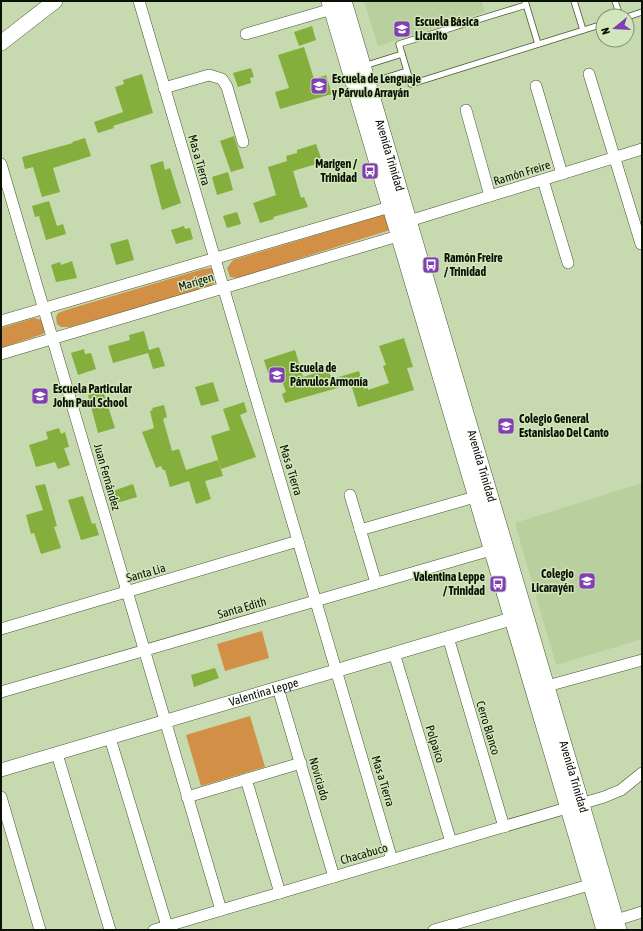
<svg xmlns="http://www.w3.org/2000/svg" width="643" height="931" viewBox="0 0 643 931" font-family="'Asap Condensed',sans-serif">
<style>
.built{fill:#b9cf9e}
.green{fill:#d19045}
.building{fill:#84af3c}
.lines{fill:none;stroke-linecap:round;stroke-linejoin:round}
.service-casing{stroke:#465531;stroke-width:7}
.minor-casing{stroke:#465531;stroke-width:12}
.tertiary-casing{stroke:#465531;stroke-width:14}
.secondary-casing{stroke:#465531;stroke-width:16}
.service{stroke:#fff;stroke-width:5.5}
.minor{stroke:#fff;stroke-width:11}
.tertiary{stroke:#fff;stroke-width:13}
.secondary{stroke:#fff;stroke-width:15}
.labels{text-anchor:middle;stroke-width:3;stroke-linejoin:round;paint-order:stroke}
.poi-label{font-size:12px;font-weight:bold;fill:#0b1104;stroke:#d2e6bb;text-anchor:start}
.street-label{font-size:12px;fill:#0b1104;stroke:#d2e6bb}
</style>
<rect width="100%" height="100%" fill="#c6d9af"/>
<!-- built -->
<g class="built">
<polygon points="364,1 481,1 485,12 378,46"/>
<polygon points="642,483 642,639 556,665 515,523"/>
</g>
<!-- green -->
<g class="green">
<polygon points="386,214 390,230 238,278 230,277 227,268 233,260"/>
<polygon points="211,268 214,269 216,282 207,288 70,327 61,327 57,324 56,317 58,313 66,310 203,269"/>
<polygon points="34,318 42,320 45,331 43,334 1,348 1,328"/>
<polygon points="262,631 269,658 225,671 217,644"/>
<polygon points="250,716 265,767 201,786 186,735"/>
</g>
<!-- building -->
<g class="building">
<polygon points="312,26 316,40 299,46 294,32"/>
<polygon points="304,47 314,79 326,75 332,94 280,109 275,92 289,88 278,55"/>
<polygon points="251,68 254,77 250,78 251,83 238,87 233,73"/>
<polygon points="142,74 153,113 113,126 114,128 98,133 94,122 123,112 115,87 124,84 123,80"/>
<polygon points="234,136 244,168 231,172 220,141"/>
<polygon points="85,138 91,156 53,168 60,192 42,197 33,167 25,169 22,157 73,143 72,142"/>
<polygon points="316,144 321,158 315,160 316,164 293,171 301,198 304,197 308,207 273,217 274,219 260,223 253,203 276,195 268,167 287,161 286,156 297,153 297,150"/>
<polygon points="163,161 165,170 170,168 181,203 162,210 150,165"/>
<polygon points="228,172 233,190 217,195 212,177"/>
<polygon points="49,201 57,226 63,224 66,234 46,240 39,216 35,217 32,206"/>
<polygon points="237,212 241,224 227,228 223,216"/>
<polygon points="184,226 185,229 190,228 193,239 176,244 171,230"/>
<polygon points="128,239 134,260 116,265 110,244"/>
<polygon points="72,261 77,278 56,282 51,265 60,262 61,265"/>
<polygon points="144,331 149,350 159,347 165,366 153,369 148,353 113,363 108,346 130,340 129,335"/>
<polygon points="404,338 413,367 407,368 414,390 358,407 351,384 285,403 282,394 286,392 278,370 268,373 264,360 295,350 303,377 328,369 332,379 359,371 364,389 368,388 368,390 389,383 383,366 386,365 379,346"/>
<polygon points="84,349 85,354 91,353 96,369 78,375 71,353"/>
<polygon points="213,382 219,401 201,406 195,387"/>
<polygon points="103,391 115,428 98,433 88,395"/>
<polygon points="244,402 247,412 240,415 256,457 221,469 211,436 230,430 223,409"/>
<polygon points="164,405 167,417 163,419 172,451 179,449 186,470 218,460 223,476 205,481 211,499 196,504 189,481 170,487 165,470 163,470 161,466 156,468 142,432 154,428 150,411 153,410 152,408"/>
<polygon points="59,428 61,434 65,432 69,447 64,448 70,465 58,469 55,462 36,467 29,445 48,439 46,432"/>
<polygon points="45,484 57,526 54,527 61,548 41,554 34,533 31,534 26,515 43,510 35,486"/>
<polygon points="133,484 137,497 117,503 113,491"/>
<polygon points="83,496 92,524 95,523 99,535 81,540 68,500"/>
<polygon points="215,668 219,678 194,687 191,675"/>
</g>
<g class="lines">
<!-- service casing -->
<g class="service-casing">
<g id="service">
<polyline points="525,1 538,44"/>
<polyline points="574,1 583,30"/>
<polyline points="615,1 620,16"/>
<polyline points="526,5 399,44 411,84 603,24"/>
<polyline points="627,17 642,12"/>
<polyline points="364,66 402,54"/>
<polyline points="369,83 407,71"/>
</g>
</g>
<!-- minor casing -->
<g class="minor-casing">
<g id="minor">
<polyline points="139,1 392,860"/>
<polyline points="246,34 332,9"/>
<polyline points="589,74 641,244"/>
<polyline points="536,86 562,174"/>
<polyline points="164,88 209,75 222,79 227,87 243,142"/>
<polyline points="466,110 490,196"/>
<polyline points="1,164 221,910"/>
<polyline points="543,180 568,263"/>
<polyline points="1,321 390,207 396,211"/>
<polyline points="1,354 398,236 409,221 642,149"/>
<polyline points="350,495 376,583"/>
<polyline points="360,530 475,497"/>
<polyline points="1,629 298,541"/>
<polyline points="448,637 504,827"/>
<polyline points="394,653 451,842"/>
<polyline points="547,686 642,660"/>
<polyline points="278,688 334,877"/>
<polyline points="1,692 491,550"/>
<polyline points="110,738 167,926"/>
<polyline points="57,754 110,930"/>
<polyline points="246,779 280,893"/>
<polyline points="1,797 40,930"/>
<polyline points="187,797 301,763"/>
<polyline points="610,922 642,912"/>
<polyline points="154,930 604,797 621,790 642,773"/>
<polyline points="434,930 596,883"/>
</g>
</g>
<!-- tertiary casing -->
<g class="tertiary-casing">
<g id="tertiary">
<path id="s1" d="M1,770L521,616"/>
</g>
</g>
<!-- secondary casing -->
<g class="secondary-casing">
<g id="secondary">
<polyline points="329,1 604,930"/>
<path id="s2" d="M344,1L619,930"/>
<polyline points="1,43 55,1"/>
</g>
</g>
<!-- service -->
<use href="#service" class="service"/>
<!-- minor -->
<use href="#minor" class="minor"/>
<!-- tertiary -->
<use href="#tertiary" class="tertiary"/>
<!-- secondary -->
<use href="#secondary" class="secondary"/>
</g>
<!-- icons -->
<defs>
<g id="school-square" transform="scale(0.9)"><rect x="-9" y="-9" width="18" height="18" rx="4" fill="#823fb3" stroke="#d2e6bb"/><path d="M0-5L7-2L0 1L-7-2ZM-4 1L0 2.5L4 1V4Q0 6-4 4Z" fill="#fff"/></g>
<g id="bus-square" transform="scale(0.9)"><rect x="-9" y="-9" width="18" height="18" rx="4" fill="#823fb3" stroke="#d2e6bb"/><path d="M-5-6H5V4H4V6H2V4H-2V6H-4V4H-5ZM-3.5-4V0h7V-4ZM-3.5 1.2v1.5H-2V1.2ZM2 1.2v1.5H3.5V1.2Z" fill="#fff"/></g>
</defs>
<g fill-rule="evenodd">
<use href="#school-square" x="402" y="29"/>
<use href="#school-square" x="319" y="86"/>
<use href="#bus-square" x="370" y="171"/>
<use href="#bus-square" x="431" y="265"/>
<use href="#school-square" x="277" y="375"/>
<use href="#school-square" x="40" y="396"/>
<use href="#school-square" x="506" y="426"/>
<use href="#school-square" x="587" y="581"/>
<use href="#bus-square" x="498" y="584"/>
</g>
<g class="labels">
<!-- poi labels -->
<g class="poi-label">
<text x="415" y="26">Escuela Básica<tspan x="415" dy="14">Licarito</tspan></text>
<text x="332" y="83">Escuela de Lenguaje<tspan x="332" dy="14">y Párvulo Arrayán</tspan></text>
<text x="357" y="168" text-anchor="end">Marigen /<tspan x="357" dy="14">Trinidad</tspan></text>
<text x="444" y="262">Ramón Freire<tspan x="444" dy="14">/ Trinidad</tspan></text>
<text x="290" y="372">Escuela de<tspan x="290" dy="14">Párvulos Armonía</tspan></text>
<text x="53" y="393">Escuela Particular<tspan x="53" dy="14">John Paul School</tspan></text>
<text x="519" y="423">Colegio General<tspan x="519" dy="14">Estanislao Del Canto</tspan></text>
<text x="574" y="578" text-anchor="end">Colegio<tspan x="574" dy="14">Licarayén</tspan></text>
<text x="485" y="581" text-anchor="end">Valentina Leppe<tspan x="485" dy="14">/ Trinidad</tspan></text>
</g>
<!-- street labels -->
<g class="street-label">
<text dy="4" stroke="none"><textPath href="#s2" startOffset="161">Avenida Trinidad</textPath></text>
<text transform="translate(199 160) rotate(74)" y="4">Mas a Tierra</text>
<text transform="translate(522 173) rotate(-17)" y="4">Ramón Freire</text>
<text transform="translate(196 282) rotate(-17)" y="4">Marigen</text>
<text dy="4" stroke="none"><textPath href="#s2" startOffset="485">Avenida Trinidad</textPath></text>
<text transform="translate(291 470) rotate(73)" y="4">Mas a Tierra</text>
<text transform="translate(107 477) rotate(74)" y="4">Juan Fernández</text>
<text transform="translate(146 573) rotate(-16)" y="4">Santa Lia</text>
<text transform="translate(242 608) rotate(-16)" y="4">Santa Edith</text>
<text dy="4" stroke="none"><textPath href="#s1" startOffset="274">Valentina Leppe</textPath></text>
<text transform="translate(488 728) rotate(73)" y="4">Cerro Blanco</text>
<text transform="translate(435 744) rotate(73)" y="4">Polpaico</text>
<text dy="4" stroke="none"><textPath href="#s2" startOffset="809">Avenida Trinidad</textPath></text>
<text transform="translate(319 779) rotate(74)" y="4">Noviciado</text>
<text transform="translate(383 781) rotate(73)" y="4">Mas a Tierra</text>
<text transform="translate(364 854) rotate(-16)" y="4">Chacabuco</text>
</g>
</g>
<!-- border -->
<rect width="643" height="931" fill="none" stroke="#0b1104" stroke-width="4"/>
<!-- north arrow -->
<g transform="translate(615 28) rotate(252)"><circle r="19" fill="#d2e6bb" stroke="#829172"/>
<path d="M0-3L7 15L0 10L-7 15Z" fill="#823fb3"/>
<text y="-6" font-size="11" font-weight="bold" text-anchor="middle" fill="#0b1104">N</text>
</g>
</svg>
